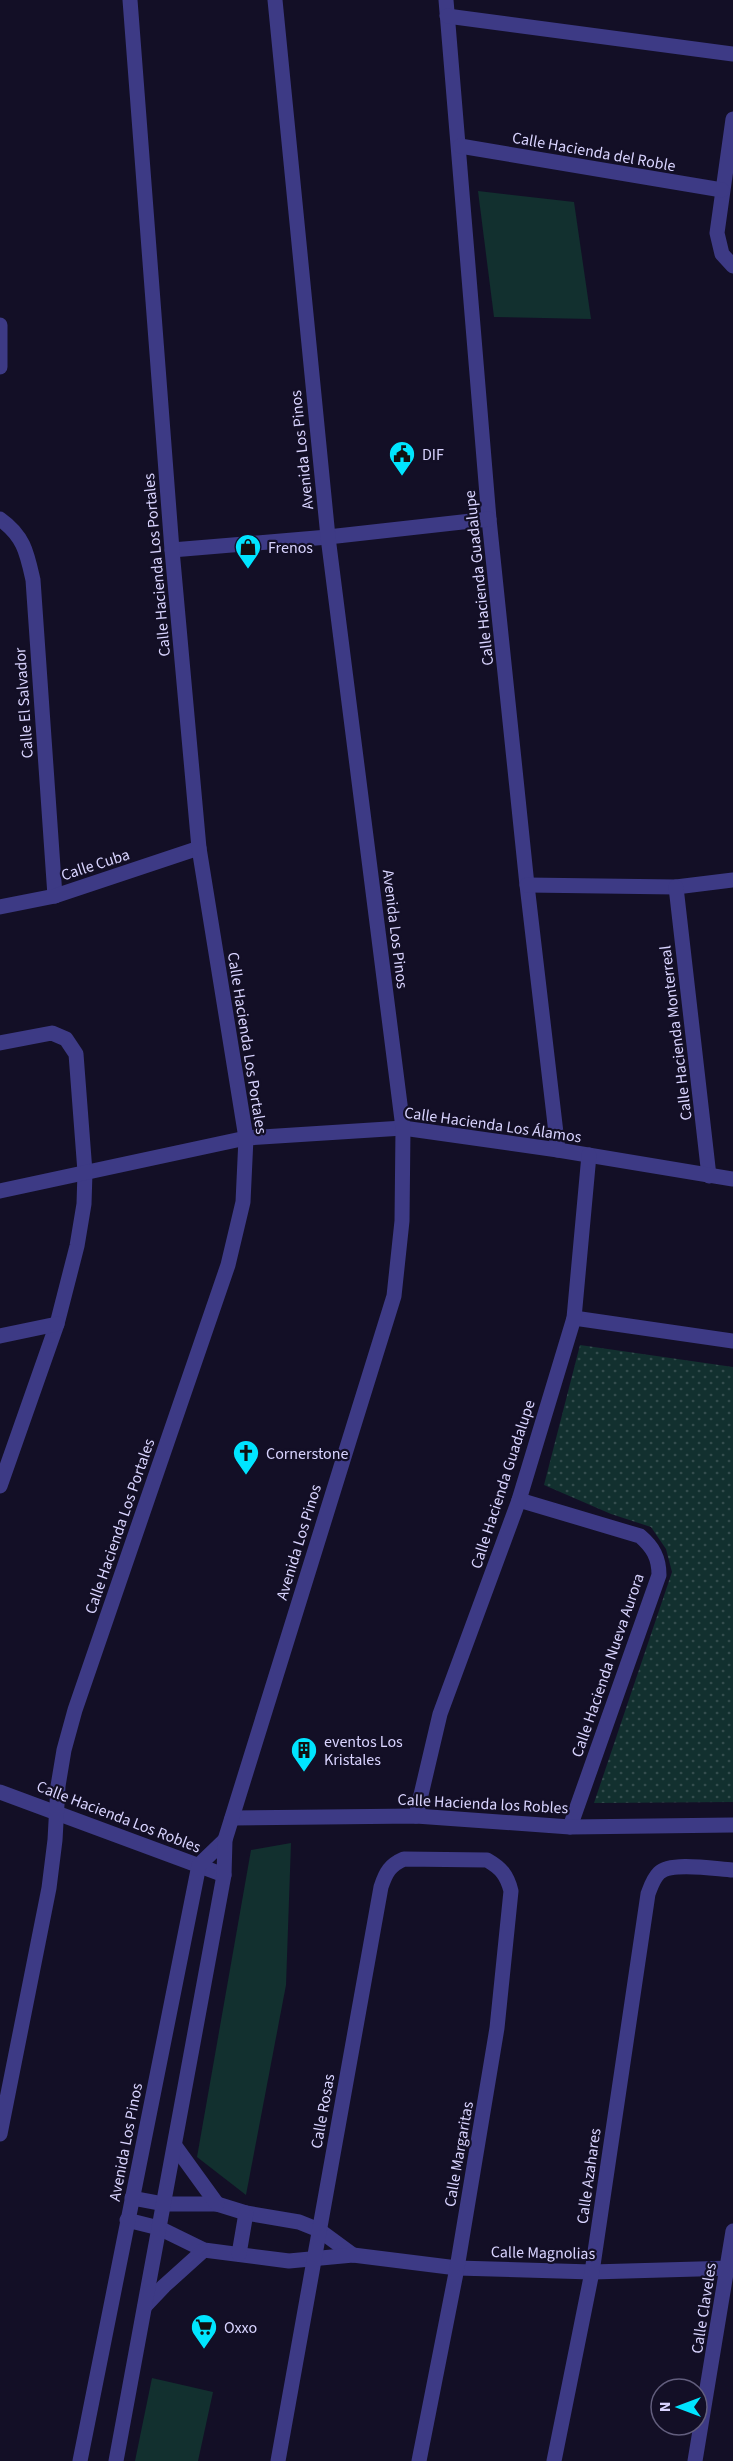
<svg xmlns="http://www.w3.org/2000/svg" width="733" height="2461" viewBox="0 0 733 2461" font-family="'Source Sans 3',sans-serif">
<style>
.green{fill:#12302f}
.park{fill:url(#park-dots)}
.lines{fill:none;stroke-linecap:round;stroke-linejoin:round}
.minor{stroke:#3d3a85;stroke-width:15}
.tertiary{stroke:#3d3a85;stroke-width:15}
.labels{text-anchor:middle;stroke-width:4.5;stroke-linejoin:round;paint-order:stroke}
.street-label{font-size:16px;fill:#d9d4ff;stroke:#130f26}
.poi-label{font-size:16px;fill:#d9d4ff;stroke:#130f26;text-anchor:start}
</style>
<defs>
<pattern id="park-dots" width="8" height="8" patternUnits="userSpaceOnUse" patternTransform="scale(1.5)"><rect width="8" height="8" fill="#12302f"/><path d="M2 2h.1M6 6h.1" fill="none" stroke="#344d4e" stroke-width="1.8" stroke-linecap="round"/></pattern>
</defs>
<rect width="100%" height="100%" fill="#130f26"/>
<!-- green -->
<g class="green">
<polygon points="478,191 574,202 591,319 494,317"/>
<polygon points="291,1843 286,1985 246,2195 197,2157 251,1850"/>
<polygon points="152,2378 213,2392 198,2461 135,2461"/>
</g>
<!-- park -->
<polygon class="park" points="580,1345 733,1367 733,1802 594,1803 672,1572 666,1549 651,1527 611,1514 544,1485"/>
<g class="lines">
<!-- minor -->
<g class="minor">
<polyline points="446,0 489,519 527,885 558,1150"/>
<polyline points="447,16 733,54"/>
<polyline points="733,119 717,233 722,254 733,266"/>
<polyline points="460,146 722,190"/>
<polyline points="0,325 0,367"/>
<path d="M0,519C24,536 27,553 33,580L55,896"/>
<polyline points="172,550 328,537 489,519"/>
<polyline points="527,885 676,887 733,880"/>
<polyline points="676,887 709,1176"/>
<polyline points="0,907 55,896 199,848"/>
<polyline points="0,1043 52,1033 66,1039 76,1054 85,1172 84,1204 77,1246 57,1324 0,1486"/>
<polyline points="0,1191 246,1138 403,1128 558,1150 733,1179"/>
<polyline points="574,1318 733,1341"/>
<polyline points="0,1336 57,1324"/>
<path d="M519,1500L640,1536C653,1547 659,1558 659,1575L570,1827"/>
<polyline points="0,1792 224,1875"/>
<polyline points="416,1816 440,1714 519,1500 574,1318 589,1155"/>
<polyline points="232,1818 416,1816 570,1827 733,1825"/>
<polyline points="0,2134 49,1888 55,1840 58,1786 64,1750 75,1710 228,1265 243,1202 246,1138 199,848 172,550 130,0"/>
<polyline points="132,2198 164,2204 217,2204 246,2213 299,2222 319,2230 353,2255"/>
<polyline points="127,2220 159,2228 204,2250 289,2261 353,2255 457,2268 592,2272 733,2268"/>
<polyline points="239,2254 246,2213"/>
<path d="M278,2461L381,1887C386,1872 390,1865 404,1859L487,1860C501,1868 507,1875 511,1891L497,2028L457,2268L419,2461"/>
<path d="M554,2461L592,2272L648,1894C651,1886 653,1879 659,1873C671,1861 715,1869 733,1870"/>
<polyline points="695,2461 733,2231"/>
</g>
<!-- tertiary -->
<g class="tertiary">
<polyline points="175,2146 217,2204"/>
<polyline points="145,2306 164,2286 204,2250"/>
<polyline points="80,2461 199,1865 225,1840"/>
<polyline points="116,2461 224,1875 225,1840 394,1296 402,1221 403,1128 328,537 275,0"/>
</g>
</g>
<!-- icons -->
<defs>
<g id="civic-pin" transform="scale(1.35)"><path d="M0 17L-7.5 6A9.5 9.5 0 1 1 7.5 6Z" fill="#00e5ff" stroke="#130f26"/><path d="M-.6-6.5H3V-4.5H.6V-3L4-1V1h2V6H-6V1h2V-1L-.6-3ZM-1.2 2.5V6h2.4V2.5Z" fill="#111"/></g>
<g id="shop-pin" transform="scale(1.35)"><path d="M0 17L-7.5 6A9.5 9.5 0 1 1 7.5 6Z" fill="#00e5ff" stroke="#130f26"/><path d="M-5-2.5h2.3a2.7 3.5 0 0 1 5.4 0H5L5.5 6h-11ZM-1.5-2.5h3a1.5 2.3 0 0 0-3 0Z" fill="#111"/></g>
<g id="church-pin" transform="scale(1.35)"><path d="M0 17L-7.5 6A9.5 9.5 0 1 1 7.5 6Z" fill="#00e5ff" stroke="#130f26"/><path d="M-1.2-6h2.4v3.5h3.3v2.4h-3.3V6h-2.4V-.1h-3.3v-2.4h3.3Z" fill="#111"/></g>
<g id="building-pin" transform="scale(1.35)"><path d="M0 17L-7.5 6A9.5 9.5 0 1 1 7.5 6Z" fill="#00e5ff" stroke="#130f26"/><path d="M-4-6H4V6H1V3H-1V6H-4ZM-2.5-4.3h1.7v1.8h-1.7ZM.8-4.3h1.7v1.8H.8ZM-2.5-1h1.7V.8h-1.7ZM.8-1h1.7V.8H.8Z" fill="#111"/></g>
<g id="supermarket-pin" transform="scale(1.35)"><path d="M0 17L-7.5 6A9.5 9.5 0 1 1 7.5 6Z" fill="#00e5ff" stroke="#130f26"/><path d="M-6-5.5h2.5l.6 2H6L4.5 2H-2.5L-4.4-4H-6ZM-1.5 3.2a1.3 1.3 0 1 0 .1 0ZM3 3.2a1.3 1.3 0 1 0 .1 0Z" fill="#111"/></g>
</defs>
<g fill-rule="evenodd">
<use href="#civic-pin" x="402" y="454"/>
<use href="#shop-pin" x="248" y="547"/>
<use href="#church-pin" x="246" y="1453"/>
<use href="#building-pin" x="304" y="1750"/>
<use href="#supermarket-pin" x="204" y="2327"/>
</g>
<g class="labels">
<!-- street labels -->
<g class="street-label">
<text transform="translate(594 151) rotate(10)" y="6">Calle Hacienda del Roble</text>
<text transform="translate(301 450) rotate(-96)" y="6">Avenida Los Pinos</text>
<text transform="translate(156 565) rotate(-95)" y="6">Calle Hacienda Los Portales</text>
<text transform="translate(478 578) rotate(-96)" y="6">Calle Hacienda Guadalupe</text>
<text transform="translate(23 703) rotate(-94)" y="6">Calle El Salvador</text>
<text transform="translate(95 864) rotate(-18)" y="6">Calle Cuba</text>
<text transform="translate(396 929) rotate(83)" y="6">Avenida Los Pinos</text>
<text transform="translate(675 1033) rotate(-97)" y="6">Calle Hacienda Monterreal</text>
<text transform="translate(248 1043) rotate(81)" y="6">Calle Hacienda Los Portales</text>
<text transform="translate(493 1124) rotate(8)" y="6">Calle Hacienda Los Álamos</text>
<text transform="translate(502 1484) rotate(-72)" y="6">Calle Hacienda Guadalupe</text>
<text transform="translate(119 1526) rotate(-71)" y="6">Calle Hacienda Los Portales</text>
<text transform="translate(298 1542) rotate(-73)" y="6">Avenida Los Pinos</text>
<text transform="translate(607 1665) rotate(-71)" y="6">Calle Hacienda Nueva Aurora</text>
<text transform="translate(483 1803) rotate(3)" y="6">Calle Hacienda los Robles</text>
<text transform="translate(119 1816) rotate(21)" y="6">Calle Hacienda Los Robles</text>
<text transform="translate(322 2111) rotate(-80)" y="6">Calle Rosas</text>
<text transform="translate(125 2142) rotate(-79)" y="6">Avenida Los Pinos</text>
<text transform="translate(458 2154) rotate(-80)" y="6">Calle Margaritas</text>
<text transform="translate(588 2176) rotate(-82)" y="6">Calle Azahares</text>
<text transform="translate(543 2252) rotate(1)" y="6">Calle Magnolias</text>
<text transform="translate(703 2308) rotate(-81)" y="6">Calle Claveles</text>
</g>
<!-- poi labels -->
<g class="poi-label">
<text x="422" y="460">DIF</text>
<text x="268" y="553">Frenos</text>
<text x="266" y="1459">Cornerstone</text>
<text x="324" y="1747">eventos Los<tspan x="324" dy="18">Kristales</tspan></text>
<text x="224" y="2333">Oxxo</text>
</g>
</g>
<!-- north arrow -->
<g transform="translate(679 2407) rotate(270)"><circle r="28" fill="#130f26" stroke="#625e7d" stroke-width="1.5"/>
<path d="M0-4.5L10 22L0 15L-10 22Z" fill="#00e5ff"/>
<text y="-9" font-size="16" font-weight="bold" text-anchor="middle" fill="#d9d4ff">N</text>
</g>
</svg>
